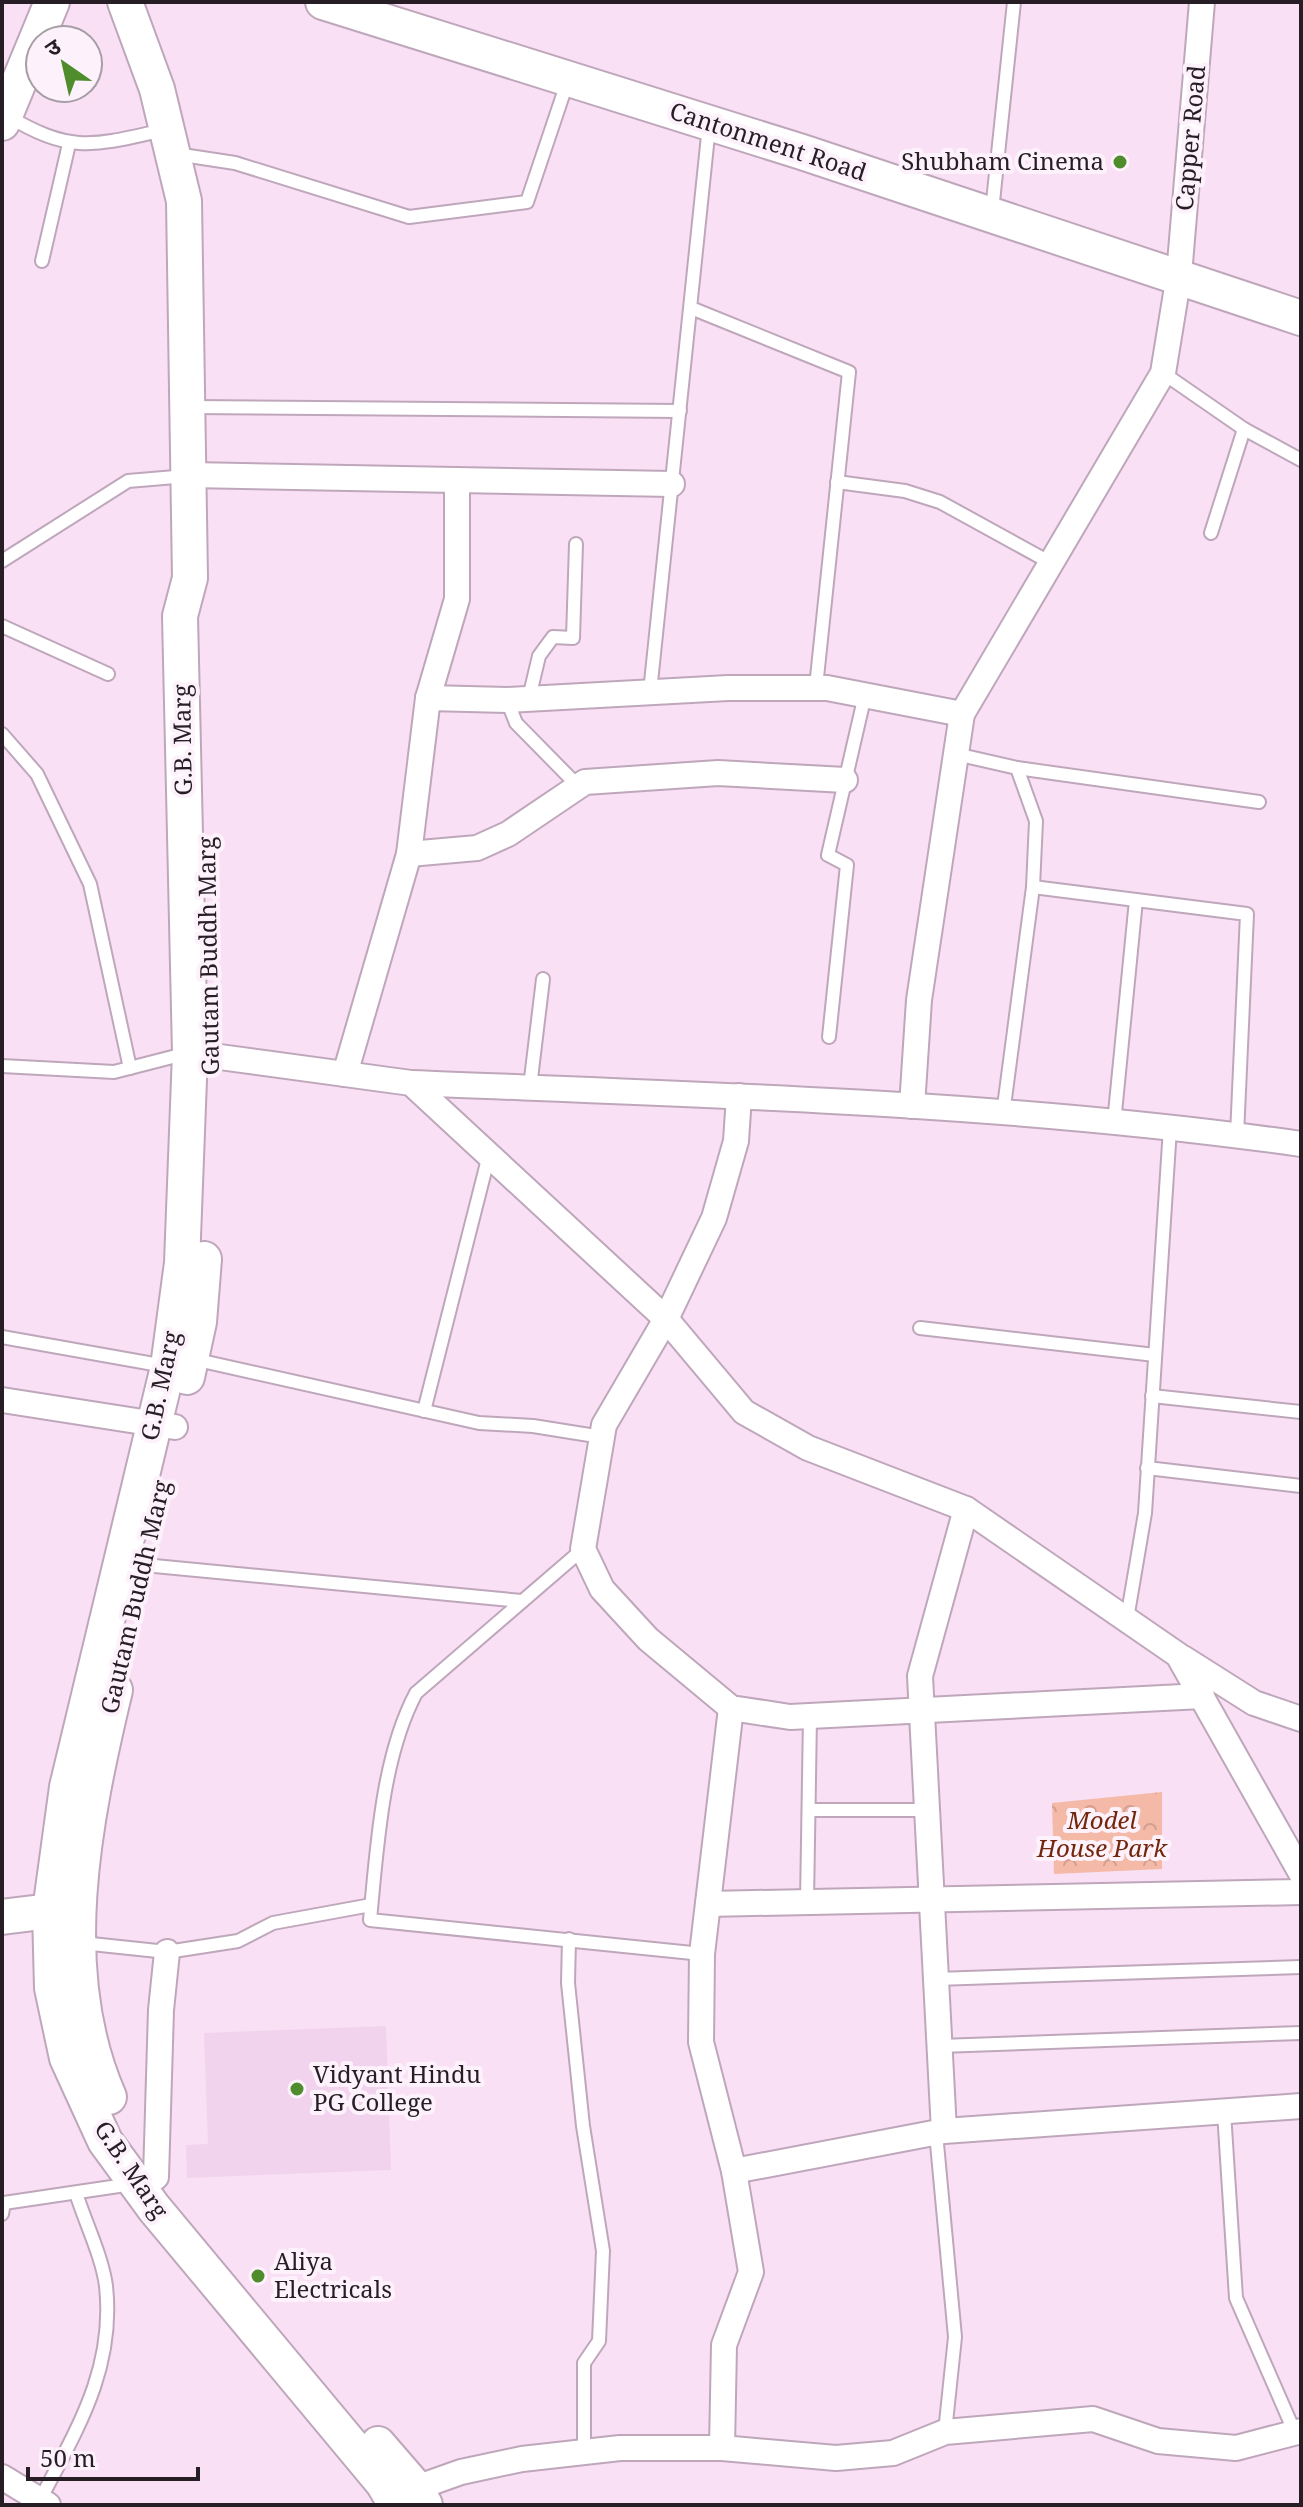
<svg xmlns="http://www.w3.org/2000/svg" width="1303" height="2507" viewBox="0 0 1303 2507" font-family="'Noto Serif','Noto Sans Devanagari',serif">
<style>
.built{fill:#f2d3ed}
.park{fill:url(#park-crowns)}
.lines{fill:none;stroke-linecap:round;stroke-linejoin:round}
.lane-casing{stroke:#bfa7bb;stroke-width:16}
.street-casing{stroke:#bfa7bb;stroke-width:28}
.secondary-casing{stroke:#bfa7bb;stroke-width:38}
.lane{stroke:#fff;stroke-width:12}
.street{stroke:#fff;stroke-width:24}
.secondary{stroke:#fff;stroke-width:34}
.poi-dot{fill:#4e8c2c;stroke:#fdf2fb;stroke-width:3}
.labels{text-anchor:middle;stroke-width:8;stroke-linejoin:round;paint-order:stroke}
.street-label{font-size:24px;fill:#261d25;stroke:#fdf2fb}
.poi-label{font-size:24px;fill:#261d25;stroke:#fdf2fb;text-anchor:start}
.park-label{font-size:24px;font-style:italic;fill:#72260c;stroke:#fdf2fb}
</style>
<defs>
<pattern id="park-crowns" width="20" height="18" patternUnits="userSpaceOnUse" patternTransform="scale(2)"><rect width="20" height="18" fill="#f5b9a7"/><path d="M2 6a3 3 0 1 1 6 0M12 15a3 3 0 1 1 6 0" fill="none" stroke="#d29f90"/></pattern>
</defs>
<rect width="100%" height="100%" fill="#f9e0f5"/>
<!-- built -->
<polygon class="built" points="386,2026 391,2170 187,2178 186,2145 208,2144 204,2033"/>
<!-- park -->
<polygon class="park" points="1162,1792 1162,1869 1054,1874 1052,1803"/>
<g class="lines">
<!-- lane casing -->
<g class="lane-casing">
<g id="lane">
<path d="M6,115C71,154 93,146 164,130"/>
<polyline points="176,154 235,163 409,217 527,202 568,80"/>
<polyline points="992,211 1014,2"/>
<polyline points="42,261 69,144"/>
<polyline points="691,308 849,372 816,687"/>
<polyline points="1163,373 1244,429 1301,460"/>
<polyline points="191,407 680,411"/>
<polyline points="837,482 905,491 940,502 1051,563"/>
<polyline points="1211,533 1244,429"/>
<polyline points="2,561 128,481 187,476"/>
<polyline points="2,626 108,674"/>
<polyline points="650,692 709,126"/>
<polyline points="529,698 539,656 553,637 573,638 576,544"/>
<polyline points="507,700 516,723 578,786"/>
<polyline points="2,734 37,774 90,884 130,1068"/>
<polyline points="956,754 1017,768 1259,802"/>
<polyline points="1033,887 1247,914 1237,1135"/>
<polyline points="829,1037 847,865 828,855 865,695"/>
<polyline points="2,1066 114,1072 188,1053"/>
<polyline points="530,1087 543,979"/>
<polyline points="1003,1114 1033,887 1036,821 1017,768"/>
<polyline points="1114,1123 1136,900"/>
<polyline points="920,1328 1155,1355"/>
<polyline points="2,1337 165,1366"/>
<polyline points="193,1359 479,1423 533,1426 602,1437"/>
<polyline points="1152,1396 1301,1412"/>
<polyline points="424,1411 489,1155"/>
<polyline points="1147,1468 1301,1486"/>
<path d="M583,1549L416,1693C382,1757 377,1847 370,1920L702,1954"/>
<polyline points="144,1565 522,1601"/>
<polyline points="1127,1619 1145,1513 1170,1128"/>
<polyline points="809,1810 927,1810"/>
<polyline points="807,1903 810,1716"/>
<polyline points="569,1939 568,1983 583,2126 603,2251 599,2341 584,2363 584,2452"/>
<polyline points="82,1943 167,1952 238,1941 273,1923 371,1905"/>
<polyline points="936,1979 1301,1967"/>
<polyline points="940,2046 1301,2033"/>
<polyline points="1224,2112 1236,2298 1295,2433"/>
<polyline points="936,2133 955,2337 945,2432"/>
<polyline points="2,2214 4,2203 132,2184"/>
<path d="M40,2500C77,2429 115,2369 106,2286C102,2256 85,2222 76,2193"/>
</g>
</g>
<!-- street casing -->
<g class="street-casing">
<g id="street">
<polyline points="190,475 672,484"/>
<polyline points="428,698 507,700 728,688 827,688 962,714"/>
<polyline points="409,854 477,848 508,834 585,782 718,773 845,780"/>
<polyline points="190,1053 411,1083 666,1319 744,1412 808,1448 966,1509 1178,1655 1301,1873"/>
<polyline points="345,1074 409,854 428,698 457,599 457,480"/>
<path d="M411,1083C707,1095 1006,1102 1301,1144"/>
<polyline points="739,1096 736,1141 714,1218 666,1319 604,1425 583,1549 602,1589 648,1639 731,1708 790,1717 1202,1696"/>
<polyline points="912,1106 919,1000 962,714 1163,373 1179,275 1202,2"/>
<polyline points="2,1400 175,1427"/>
<polyline points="1183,1658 1254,1703 1301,1719"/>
<polyline points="708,1904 1301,1892"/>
<polyline points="944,2131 920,1676 966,1509"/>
<polyline points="734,2171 944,2131 1301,2106"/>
<polyline points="156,2177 161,2010 167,1952"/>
<polyline points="722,2448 724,2345 751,2272 734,2171 701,2042 702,1954 731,1708"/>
<polyline points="2,2477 48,2505"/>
<polyline points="405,2495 416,2488 461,2472 522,2459 620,2448 722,2448 836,2458 893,2453 945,2432 1093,2419 1158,2441 1236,2448 1301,2431"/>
</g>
</g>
<!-- secondary casing -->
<g class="secondary-casing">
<g id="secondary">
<polyline points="125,2 157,89 184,201 190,578 180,616 190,1053 182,1263 168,1367 67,1787 50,1911 52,1988 67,2058 105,2141 154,2208 383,2483 396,2505"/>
<polyline points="323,2 802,152 1301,318"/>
<polyline points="2,123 52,2"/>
<polyline points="187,1377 199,1322 204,1259"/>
<polyline points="2,1917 50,1911 73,1912"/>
<path d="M109,2097C53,1970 84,1820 115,1690"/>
<polyline points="378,2444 416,2488 425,2505"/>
</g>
</g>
<!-- lane -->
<use href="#lane" class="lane"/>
<!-- street -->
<use href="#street" class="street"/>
<!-- secondary -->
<use href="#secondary" class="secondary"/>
</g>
<!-- markers -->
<g class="poi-dot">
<circle cx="1120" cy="162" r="8"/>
<circle cx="297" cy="2089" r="8"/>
<circle cx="258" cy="2276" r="8"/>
</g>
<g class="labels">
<!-- street labels -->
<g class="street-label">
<text transform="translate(1191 138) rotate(-85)" y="8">Capper Road</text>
<text transform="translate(768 142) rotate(18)" y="8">Cantonment Road</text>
<text transform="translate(183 740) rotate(-91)" y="8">G.B. Marg</text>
<text transform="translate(209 956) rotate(-91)" y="8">Gautam Buddh Marg</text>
<text transform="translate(161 1386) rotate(-78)" y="8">G.B. Marg</text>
<text transform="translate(136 1597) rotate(-77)" y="8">Gautam Buddh Marg</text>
<text transform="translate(131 2170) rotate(56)" y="8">G.B. Marg</text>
</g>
<!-- poi labels -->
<g class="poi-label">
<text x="1104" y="170" text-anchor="end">Shubham Cinema</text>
<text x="313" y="2083">Vidyant Hindu<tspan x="313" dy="28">PG College</tspan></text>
<text x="274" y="2270">Aliya<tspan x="274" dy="28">Electricals</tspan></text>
</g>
<!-- park labels -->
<g class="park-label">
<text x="1102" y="1829">Model<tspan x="1102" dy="28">House Park</tspan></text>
</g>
</g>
<!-- border -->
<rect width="1303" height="2507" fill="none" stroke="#261d25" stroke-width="8"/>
<!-- north arrow -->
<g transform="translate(64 64) rotate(326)"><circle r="38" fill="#fdf2fb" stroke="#a79da5" stroke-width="2"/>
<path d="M0-6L14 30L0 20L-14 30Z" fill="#4e8c2c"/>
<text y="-12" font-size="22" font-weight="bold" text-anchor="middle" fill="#261d25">उ</text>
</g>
<!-- scale -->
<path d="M28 2467v12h170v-12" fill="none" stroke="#261d25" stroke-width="4"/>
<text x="40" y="2467" font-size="24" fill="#261d25" stroke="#fdf2fb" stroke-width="6" paint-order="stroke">50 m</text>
</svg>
